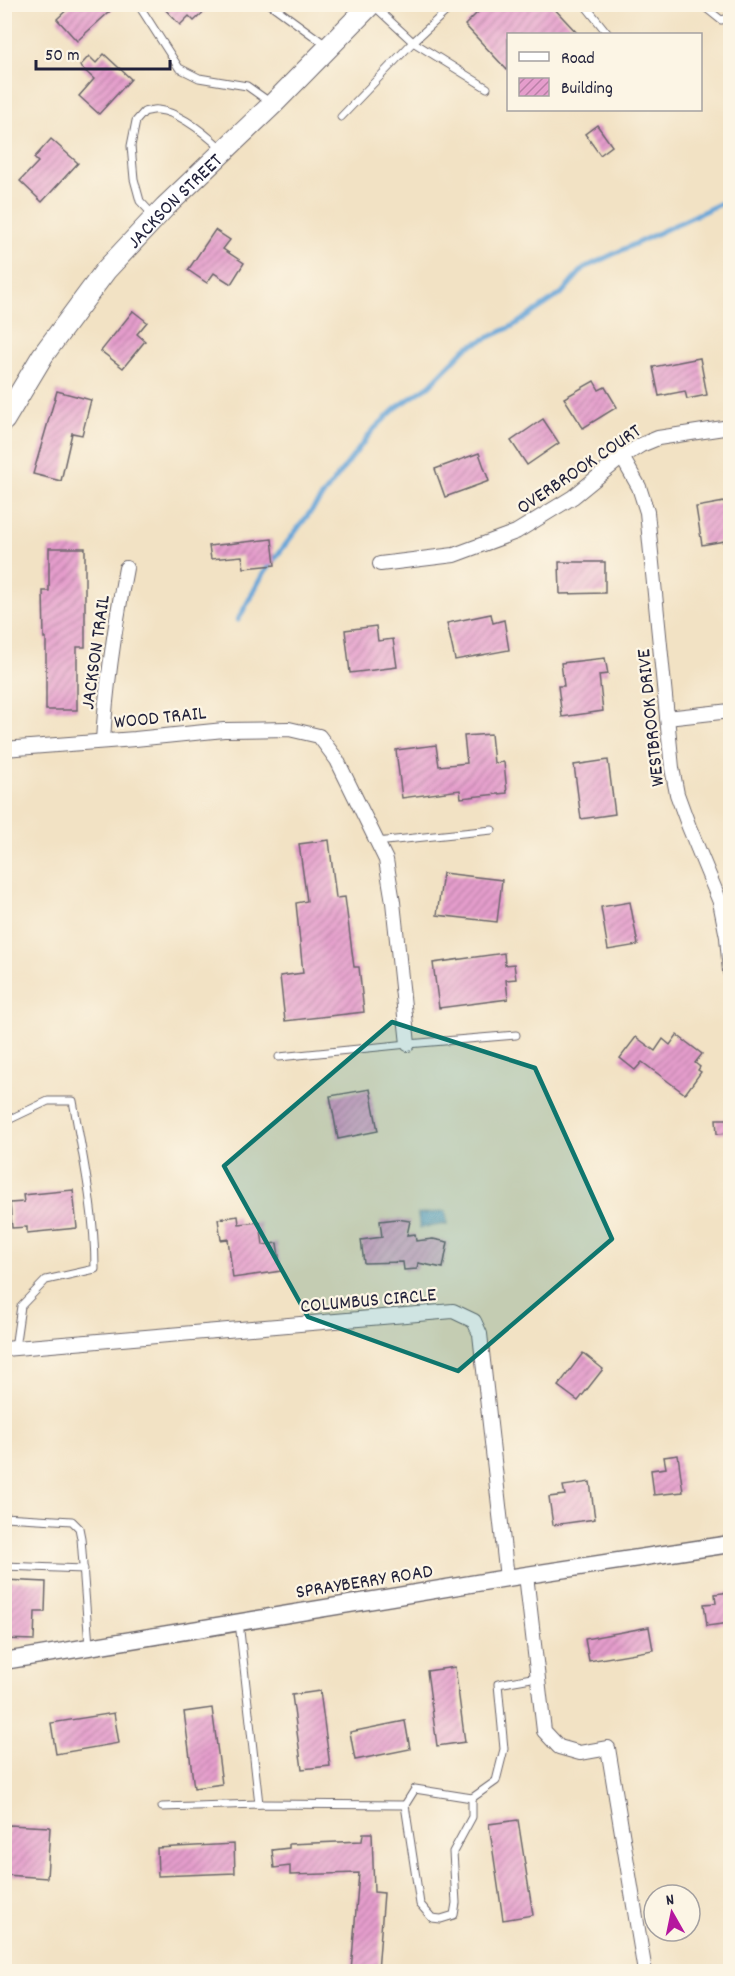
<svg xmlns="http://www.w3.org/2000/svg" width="735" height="1976" viewBox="0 0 735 1976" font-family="Dekko,sans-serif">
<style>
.water{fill:url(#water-waves);stroke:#44648a;stroke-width:1.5}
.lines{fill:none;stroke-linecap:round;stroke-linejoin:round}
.stream{stroke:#66a5d8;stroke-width:5}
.building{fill:url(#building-hatch)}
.service-casing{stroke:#6b656b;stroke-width:9}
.minor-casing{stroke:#6b656b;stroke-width:16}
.tertiary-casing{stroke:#6b656b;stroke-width:19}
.primary-casing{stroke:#6b656b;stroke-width:23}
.service{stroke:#fff;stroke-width:7}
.minor{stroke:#fff;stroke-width:14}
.tertiary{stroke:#fff;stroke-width:16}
.primary{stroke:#fff;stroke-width:21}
.marked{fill:#0f766e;fill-opacity:0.2;stroke:#0f766e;stroke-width:4.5;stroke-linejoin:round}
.labels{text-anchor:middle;stroke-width:4.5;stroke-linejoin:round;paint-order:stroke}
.street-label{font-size:20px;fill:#22223b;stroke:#fcf5e5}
</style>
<defs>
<pattern id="water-waves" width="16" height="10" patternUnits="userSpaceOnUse" patternTransform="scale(1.5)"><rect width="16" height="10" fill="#66a5d8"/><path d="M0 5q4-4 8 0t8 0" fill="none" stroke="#5486b0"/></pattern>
<pattern id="building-hatch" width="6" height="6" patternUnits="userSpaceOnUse" patternTransform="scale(1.5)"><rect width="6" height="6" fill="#e59dcc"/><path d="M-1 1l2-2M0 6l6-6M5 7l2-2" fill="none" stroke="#b980a7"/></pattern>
</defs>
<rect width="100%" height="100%" fill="#fcf5e5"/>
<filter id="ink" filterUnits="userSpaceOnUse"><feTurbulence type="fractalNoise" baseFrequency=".0167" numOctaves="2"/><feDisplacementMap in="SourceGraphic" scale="12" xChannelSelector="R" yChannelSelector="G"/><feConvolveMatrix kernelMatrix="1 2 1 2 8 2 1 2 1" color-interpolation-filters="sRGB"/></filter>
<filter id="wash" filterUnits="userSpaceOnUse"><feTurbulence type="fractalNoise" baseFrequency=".008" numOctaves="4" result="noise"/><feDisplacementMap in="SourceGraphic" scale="24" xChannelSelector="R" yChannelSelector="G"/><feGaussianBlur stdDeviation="1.35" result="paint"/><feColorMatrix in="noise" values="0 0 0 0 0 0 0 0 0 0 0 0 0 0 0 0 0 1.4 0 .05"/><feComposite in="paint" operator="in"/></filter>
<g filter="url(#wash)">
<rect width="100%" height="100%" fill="#f2e2c4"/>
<!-- water -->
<polygon class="water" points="446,1211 447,1224 420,1228 418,1214"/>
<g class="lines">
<!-- stream -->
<polyline class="stream" points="238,620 263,574 373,430 396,408 430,385 466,348 513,326 561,294 584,268 730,199"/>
</g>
<g id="blocks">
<!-- building -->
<g class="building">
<polygon points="73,4 118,4 77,41 57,19"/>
<polygon points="160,4 212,4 194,21 189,16 180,25"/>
<polygon points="486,4 550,4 578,34 508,34 508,71 465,25"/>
<polygon points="104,54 131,79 99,114 79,96 94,79 80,66 89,56 96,63"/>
<polygon points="597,125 612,146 600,155 585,134"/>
<polygon points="51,139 78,163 42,202 20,181 38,162 34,158"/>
<polygon points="215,230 230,240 223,249 244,263 231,284 214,273 207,283 188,270"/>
<polygon points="133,311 147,322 137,334 145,341 123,368 101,351"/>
<polygon points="700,358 707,395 687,399 685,391 659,396 653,367"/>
<polygon points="594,381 599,390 605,387 617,407 583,428 564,398"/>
<polygon points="57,391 91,400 82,435 72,433 61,481 33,474"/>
<polygon points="543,419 559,443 527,465 511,441"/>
<polygon points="479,453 489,481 445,497 435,469"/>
<polygon points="730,501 730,540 702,545 696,507"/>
<polygon points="272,539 275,565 244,568 242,556 211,559 209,546"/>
<polygon points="49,548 85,548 85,647 77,647 77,710 46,710 46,638 44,638 43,591 49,591"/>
<polygon points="559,562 605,562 605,593 560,594"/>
<polygon points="491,614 493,623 504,620 509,650 455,660 447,623"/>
<polygon points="376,626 378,641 393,639 397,667 350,673 345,630"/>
<polygon points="605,658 608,674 599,675 603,711 562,717 558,686 564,686 561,663"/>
<polygon points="491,734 494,763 504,762 507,793 461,798 460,790 402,798 396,750 436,745 439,766 467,763 464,736"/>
<polygon points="608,760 615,814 581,819 574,765"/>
<polygon points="329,840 336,898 345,897 354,967 359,967 364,1012 285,1021 280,976 303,973 296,903 307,901 299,844"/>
<polygon points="443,873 502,880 497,922 437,915"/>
<polygon points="630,902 638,945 608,950 601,907"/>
<polygon points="504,953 505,965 514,964 516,979 506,980 508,999 439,1008 433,963"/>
<polygon points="677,1035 702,1054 695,1063 700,1067 698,1070 701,1072 685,1094 642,1062 635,1070 620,1058 636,1037 655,1051 663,1039 670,1045"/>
<polygon points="370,1089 378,1131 338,1139 330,1096"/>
<polygon points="716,1119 730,1119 730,1133 717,1134"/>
<polygon points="73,1190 77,1228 27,1233 27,1227 12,1228 10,1203 24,1202 23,1195"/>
<polygon points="238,1216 239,1224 260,1222 263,1245 277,1243 281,1271 233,1278 228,1239 221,1240 218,1219"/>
<polygon points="397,1219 410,1221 407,1235 415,1234 416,1241 433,1239 448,1242 443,1268 418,1263 417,1269 404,1270 403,1262 364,1263 361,1240 382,1237 380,1221"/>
<polygon points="583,1353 603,1369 578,1401 558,1386"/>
<polygon points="678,1455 683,1492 654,1495 651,1470 666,1468 664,1457"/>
<polygon points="590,1482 595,1519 553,1525 549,1497 565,1495 563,1486"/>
<polygon points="4,1580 46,1582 45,1612 35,1612 34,1640 4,1639"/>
<polygon points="730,1592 730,1623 707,1626 704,1604 716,1603 715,1594"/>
<polygon points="649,1627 653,1650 589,1661 585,1639"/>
<polygon points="455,1667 465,1742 437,1746 427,1671"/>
<polygon points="320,1691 330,1766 302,1769 292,1695"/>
<polygon points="212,1708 222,1784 194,1788 184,1712"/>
<polygon points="114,1713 119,1743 56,1754 51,1723"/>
<polygon points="405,1721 410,1749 355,1760 350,1732"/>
<polygon points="518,1820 533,1915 503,1920 489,1824"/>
<polygon points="8,1825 50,1827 47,1878 6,1875"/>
<polygon points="363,1833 372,1833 374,1892 384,1893 378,1971 351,1971 359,1873 290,1875 290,1866 274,1868 272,1850 289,1848 289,1844 362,1841"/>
<polygon points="234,1844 235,1873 158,1876 157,1848"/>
</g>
</g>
</g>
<g filter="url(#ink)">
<use href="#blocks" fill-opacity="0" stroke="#6b656b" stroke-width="1.5"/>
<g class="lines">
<!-- service casing -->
<g class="service-casing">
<g id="service">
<polyline points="138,4 179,68 199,78 247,86 271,103"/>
<polyline points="270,4 326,45"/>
<polyline points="584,4 608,34"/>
<polyline points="701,4 721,20 730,18"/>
<polyline points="373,5 413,42 487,88"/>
<polyline points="341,117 413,42 454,4"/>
<path d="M153,215L140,201L134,179L131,146L136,121L144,112C148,111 154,109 158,110C180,112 207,135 223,150"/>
<polyline points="376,842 492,830"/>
<polyline points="279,1057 408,1044 516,1035"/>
<path d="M4,1122L48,1101H73C83,1157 95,1212 95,1269L46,1280L21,1306L15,1348"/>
<polyline points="4,1517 72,1521 79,1528 81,1538 89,1646"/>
<polyline points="4,1566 84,1569"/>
<polyline points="239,1622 259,1804"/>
<polyline points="405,1805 415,1789 472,1798 496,1781 504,1749 498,1684 537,1677"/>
<polyline points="162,1807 259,1804 405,1805 420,1904 432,1918 441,1919 454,1915 456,1903 453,1852 472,1817 472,1798"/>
</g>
</g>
<!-- minor casing -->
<g class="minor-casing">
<g id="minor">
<polyline points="622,457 639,487 647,512 672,768 677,794 689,827 720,902 727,937 730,972"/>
<polyline points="380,564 454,555 516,532 573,497 622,457 641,445 658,438 730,427"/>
<polyline points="667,718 730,711"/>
<path d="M103,741C106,683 115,626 126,568"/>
<polyline points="4,749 135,739 224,730 289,729 319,736 337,760 386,860 393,902 408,1044"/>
<polyline points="4,1349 453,1311 474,1321 480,1334 507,1578"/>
<polyline points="526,1575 544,1731 559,1747 580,1753 608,1748 645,1972"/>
</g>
</g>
<!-- tertiary casing -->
<g class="tertiary-casing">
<polyline id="tertiary" points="4,1661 507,1578 730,1544"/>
</g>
<!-- primary casing -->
<g class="primary-casing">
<g id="primary">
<path id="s1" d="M4,420L43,355L106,270L165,207L273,104L371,4"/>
</g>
</g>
<!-- service -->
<use href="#service" class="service"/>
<!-- minor -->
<use href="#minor" class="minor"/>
<!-- tertiary -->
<use href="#tertiary" class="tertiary"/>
<!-- primary -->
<use href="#primary" class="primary"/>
</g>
</g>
<!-- marked area -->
<path class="marked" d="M392,1022L535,1068L612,1239L458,1371L308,1317L224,1166Z"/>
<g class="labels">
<!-- street labels -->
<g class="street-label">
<text dy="7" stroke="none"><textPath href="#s1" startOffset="279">JACKSON STREET</textPath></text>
<text transform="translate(578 468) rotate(-34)" y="7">OVERBROOK COURT</text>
<text transform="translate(94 652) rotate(-82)" y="7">JACKSON TRAIL</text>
<text transform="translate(160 716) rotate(-6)" y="7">WOOD TRAIL</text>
<text transform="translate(649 718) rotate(-96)" y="7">WESTBROOK DRIVE</text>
<text transform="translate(368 1299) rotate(-5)" y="7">COLUMBUS CIRCLE</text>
<text transform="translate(364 1580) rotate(-9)" y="7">SPRAYBERRY ROAD</text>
</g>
</g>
<!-- margin -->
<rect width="735" height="1976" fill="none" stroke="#fcf5e5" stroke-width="24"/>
<!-- legend -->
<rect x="507" y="33" width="195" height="78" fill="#fcf5e5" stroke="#a5a1a1" stroke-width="1.5"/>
<rect x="519" y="52" width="30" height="9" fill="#ffffff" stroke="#a5a1a1" stroke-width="1.5"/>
<text x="561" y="63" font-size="18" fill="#22223b">Road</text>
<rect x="519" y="78" width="30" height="18" fill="url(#building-hatch)" stroke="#a5a1a1" stroke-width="1.5"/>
<text x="561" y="93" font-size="18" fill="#22223b">Building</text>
<!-- north arrow -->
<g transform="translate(672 1913) rotate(351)"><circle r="28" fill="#fcf5e5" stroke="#a5a1a1" stroke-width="1.5"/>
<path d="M0-4.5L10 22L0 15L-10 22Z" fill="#b5179e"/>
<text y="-9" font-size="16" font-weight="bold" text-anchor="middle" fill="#22223b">N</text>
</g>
<!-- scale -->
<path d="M36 60v9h134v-9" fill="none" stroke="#22223b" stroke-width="3"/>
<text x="45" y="60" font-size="18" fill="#22223b" stroke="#fcf5e5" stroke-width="4.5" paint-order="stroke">50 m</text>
</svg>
